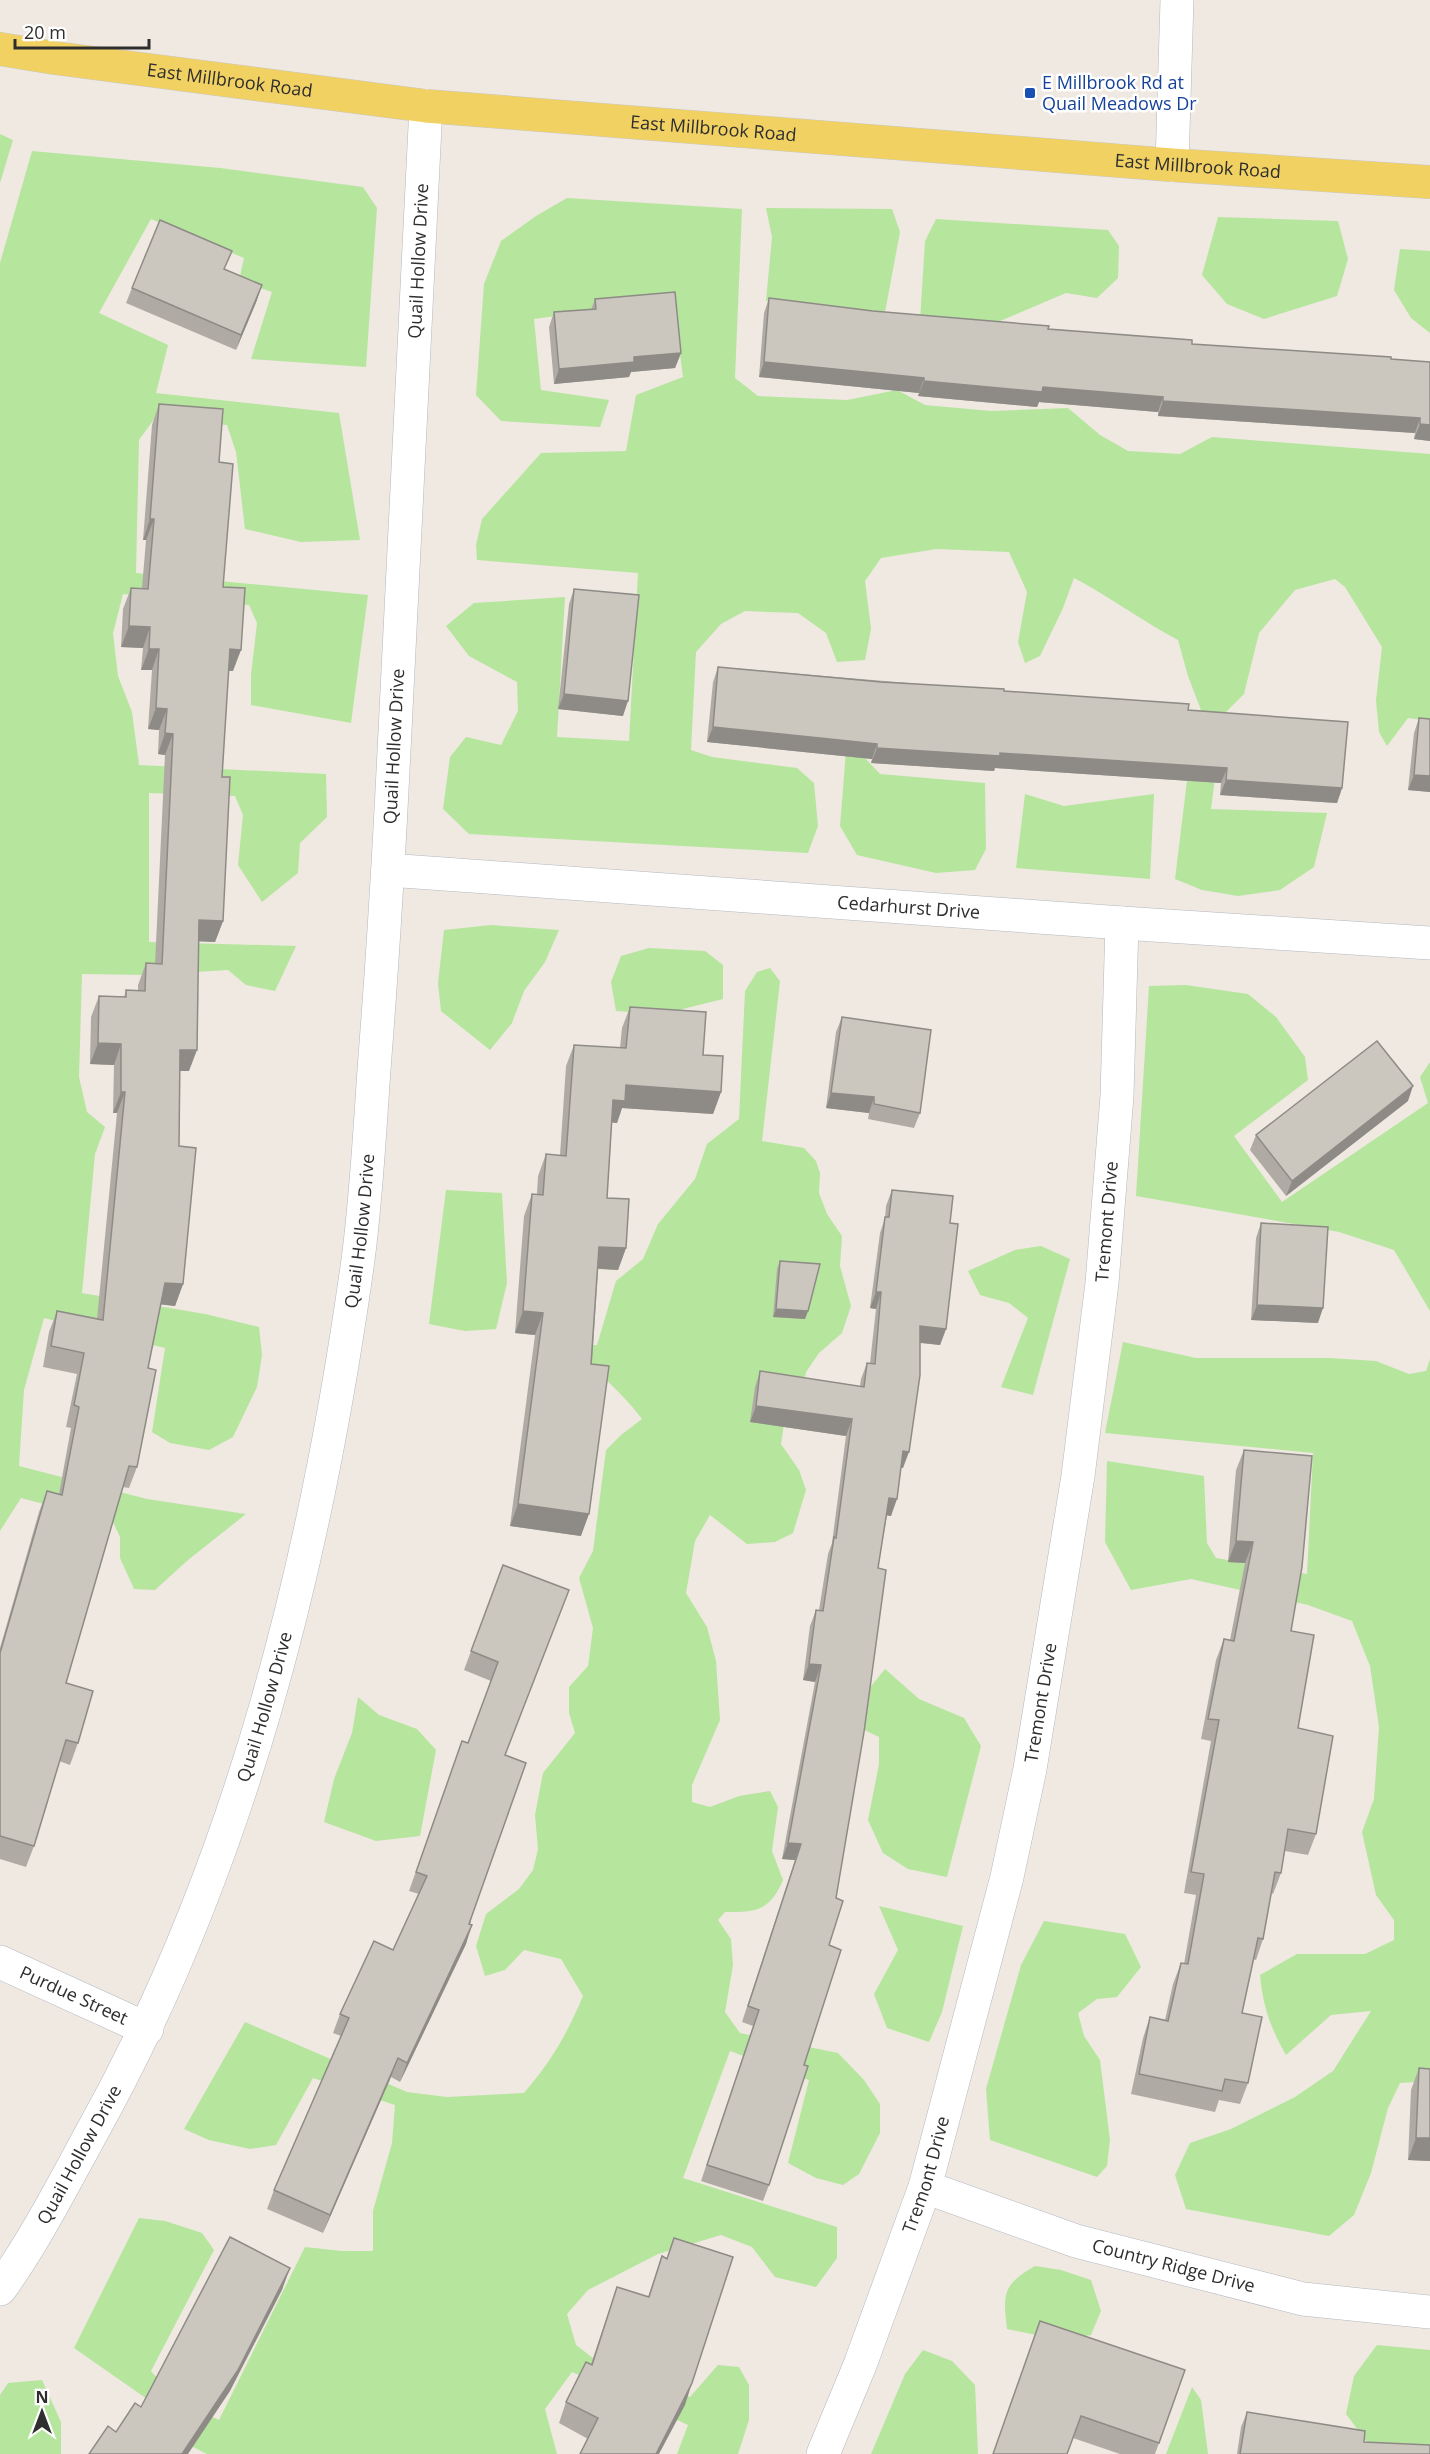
<svg xmlns="http://www.w3.org/2000/svg" width="1430" height="2454" viewBox="0 0 1430 2454" font-family="'Open Sans',sans-serif">
<style>
.green{fill:#b6e59e}
.lines{fill:none;stroke-linecap:round;stroke-linejoin:round}
.minor-casing{stroke:#b4b7c1;stroke-width:34}
.tertiary-casing{stroke:#b4b7c1;stroke-width:34}
.primary-casing{stroke:#c9c9c9;stroke-width:34}
.minor{stroke:#fff;stroke-width:33}
.tertiary{stroke:#fff;stroke-width:33}
.primary{stroke:#f2d163;stroke-width:33}
.wall{fill:#afaba4}
.shaded-wall{fill:#8e8b86}
.building{fill:#cbc7bf;stroke:#8e8b86;stroke-width:1.5}
.transit-dot{fill:#1a4fb4;stroke:#fff;stroke-width:2}
.labels{text-anchor:middle;stroke-width:5;stroke-linejoin:round;paint-order:stroke}
.street-label{font-size:18px;fill:#2e2e2e;stroke:#fff}
.transit-label{font-size:18px;fill:#164399;stroke:#fff;text-anchor:start}
</style>
<rect width="100%" height="100%" fill="#efe9e1"/>
<!-- green -->
<g class="green">
<polygon points="0,134 13,140 0,183"/>
<polygon points="32,151 220,168 363,187 377,208 366,367 251,359 272,292 239,281 244,258 151,219 99,313 168,345 156,393 339,413 360,540 301,542 245,529 236,452 227,425 155,418 139,440 136,573 368,595 351,723 251,705 251,675 257,623 249,605 123,594 113,633 118,676 132,712 139,765 326,774 327,817 300,843 298,873 262,902 238,865 243,815 235,796 149,793 149,942 296,946 275,991 246,985 228,970 147,975 82,974 79,1077 87,1112 105,1127 95,1154 82,1293 205,1314 259,1327 262,1355 257,1387 233,1437 209,1450 170,1443 152,1432 165,1348 44,1318 24,1390 19,1466 147,1499 246,1514 188,1560 155,1590 134,1589 120,1558 120,1537 113,1522 21,1498 0,1531 0,263"/>
<path d="M567,198L742,209L735,378L758,396L847,400L897,390L925,405L991,411L1068,408L1100,435L1128,451L1180,454L1212,437L1430,454V721L1408,718L1387,746L1379,732L1376,700L1382,647L1345,587L1335,579L1295,590L1259,633L1244,694L1223,715L1211,809L1327,813L1314,867L1280,890L1238,896L1202,890L1175,879L1191,748L1201,710L1188,676L1178,640C1142,621 1110,597 1074,578L1063,608L1040,656L1025,663L1018,642L1027,592L1009,552L936,549L881,558L865,581L871,629L865,660L837,662L826,633L798,613L745,611L721,624L696,652L691,750L712,757L797,768L814,783L818,826L808,853L469,834L443,809L450,757L466,737L501,745L518,711L517,682L469,656L446,626L474,603L565,597L557,737L629,741L638,573L477,560L476,545L482,519L541,453L626,451L636,395L683,377L673,300L534,319L541,390L609,400L600,427L501,421L476,395L484,284L501,241L536,216Z"/>
<polygon points="766,208 892,209 900,232 885,312 766,301 772,237"/>
<polygon points="1218,217 1338,221 1348,259 1337,296 1264,319 1227,304 1202,275"/>
<polygon points="936,219 1108,230 1119,246 1118,278 1097,298 1066,293 993,324 920,321 925,241"/>
<polygon points="1400,249 1430,251 1430,333 1411,318 1394,290"/>
<polygon points="847,739 880,774 985,783 986,849 975,870 936,873 857,855 840,826"/>
<polygon points="1025,794 1064,806 1154,794 1150,879 1016,868"/>
<polygon points="491,925 559,930 545,962 524,991 512,1023 490,1050 441,1011 438,983 444,930"/>
<polygon points="649,948 705,951 723,965 723,999 663,1014 616,1011 611,982 621,956"/>
<path d="M770,968L780,981L762,1141L804,1148L816,1161L820,1173L819,1193L827,1214L842,1236L840,1266L851,1306L842,1333L819,1353L806,1372L801,1393L787,1405L781,1444L799,1470L806,1490L793,1533L775,1542L747,1544L710,1515L695,1541L686,1593L707,1627L716,1661L720,1720L692,1785V1802L710,1807L739,1796L770,1791L778,1807L772,1851L783,1880C770,1911 756,1912 725,1912L718,1920L731,1939L733,1965L725,2012L740,2033L838,2053L864,2080L880,2104V2133L859,2174L843,2185L816,2178L788,2163L809,2080L730,2051L683,2178L837,2227V2258L816,2287L775,2277L752,2247L721,2235L658,2254L588,2290L567,2314L576,2345L602,2365L690,2397L718,2365L739,2367L749,2385V2420L738,2454H677L688,2425L572,2372L545,2409L557,2454H207L179,2440L150,2401L74,2348L139,2218L165,2221L202,2233L214,2250L151,2371L176,2400L219,2420L305,2247L342,2251H373V2211L392,2143L395,2105L313,2078L276,2145L250,2149L209,2140L184,2129L245,2022L407,2092L447,2097L524,2093C552,2060 566,2036 583,1996L561,1959L524,1950L505,1970L485,1976L476,1946L486,1914L519,1889L533,1870L538,1849L535,1815L543,1773L575,1733L569,1713V1687L588,1666L593,1628L579,1578L593,1551L606,1450L621,1435L642,1419C621,1391 595,1371 572,1345H597L616,1281L643,1259L658,1224L695,1179L707,1144L739,1119L745,991L757,972Z"/>
<polygon points="1186,985 1248,994 1276,1017 1305,1057 1308,1080 1234,1136 1282,1202 1428,1103 1420,1077 1430,1062 1430,1311 1394,1250 1339,1232 1136,1196 1149,986"/>
<polygon points="446,1190 502,1193 507,1283 496,1329 465,1331 429,1324"/>
<polygon points="1041,1246 1070,1259 1033,1395 1001,1387 1028,1318 1009,1303 980,1295 968,1271 1015,1250"/>
<path d="M1123,1342L1196,1358H1329L1376,1361L1409,1374L1426,1371L1430,1359V2081L1400,2083L1388,2108L1371,2173L1354,2215L1329,2236L1186,2209L1175,2175L1190,2143L1231,2129L1295,2097L1333,2071L1371,2011L1331,2015L1286,2055C1270,2027 1263,2006 1260,1975L1297,1954H1365L1394,1940V1920L1376,1895L1362,1832L1374,1799L1379,1727L1370,1666L1352,1621L1308,1605L1191,1579L1131,1590L1105,1542L1107,1461L1204,1476L1207,1543L1216,1558L1307,1574L1313,1453L1105,1433Z"/>
<polygon points="885,1669 919,1699 964,1718 981,1746 947,1877 908,1869 883,1853 868,1820 879,1764 879,1737 850,1723 864,1695"/>
<polygon points="358,1697 379,1715 417,1729 436,1750 420,1836 376,1841 324,1822 334,1779 352,1733"/>
<polygon points="879,1906 963,1926 942,2012 929,2042 887,2028 874,1994 898,1950"/>
<polygon points="1044,1921 1125,1934 1141,1967 1117,1997 1097,1999 1078,2013 1084,2036 1100,2060 1110,2140 1107,2166 1097,2177 990,2140 986,2089 1021,1965"/>
<path d="M1035,2266L1061,2270L1091,2280L1101,2311L1091,2335L1061,2340L1007,2329C1003,2294 1002,2285 1035,2266Z"/>
<polygon points="1377,2345 1430,2350 1430,2449 1367,2454 1367,2442 1346,2414 1354,2376"/>
<polygon points="923,2350 952,2361 975,2385 978,2454 871,2454 905,2374"/>
<polygon points="42,2380 61,2422 61,2454 0,2454 0,2395 8,2383"/>
<polygon points="1192,2387 1201,2400 1208,2454 1166,2454"/>
</g>
<g class="lines">
<!-- minor casing -->
<g class="minor-casing">
<g id="minor">
<polyline points="1172,165 1177,0"/>
<path id="s1" d="M388,870L1122,923L1430,943"/>
<path id="s2" d="M0,1962L147,2029"/>
<path id="s3" d="M925,2187L1076,2241L1303,2299L1430,2312"/>
<path id="s4" d="M823,2454L860,2365L925,2187L1007,1877L1030,1769L1078,1476L1102,1283L1117,1096L1122,923"/>
</g>
</g>
<!-- tertiary casing -->
<g class="tertiary-casing">
<g id="tertiary">
<path id="s5" d="M0,2289C35,2240 63,2185 92,2132C241,1865 316,1562 358,1260C367,1192 370,1124 375,1056C383,955 389,853 394,751C405,536 416,321 426,106"/>
</g>
</g>
<!-- primary casing -->
<g class="primary-casing">
<g id="primary">
<path id="s6" d="M0,49L55,58L426,106L1172,165L1430,182"/>
</g>
</g>
<!-- minor -->
<use href="#minor" class="minor"/>
<!-- tertiary -->
<use href="#tertiary" class="tertiary"/>
<!-- primary -->
<use href="#primary" class="primary"/>
</g>
<!-- wall -->
<g class="wall">
<polygon points="225,269 257,300 236,350 126,303 132,288"/>
<polygon points="769,298 873,311 1192,344 1430,362 1430,441 1414,439 1415,433 1158,416 1158,412 1039,402 1037,407 918,396 919,393 759,377 764,313"/>
<polygon points="595,299 681,353 675,368 631,372 629,377 554,384 549,327 554,312 591,310"/>
<polygon points="159,404 219,462 223,587 233,671 228,671 222,777 223,921 215,942 198,941 189,1071 180,1071 179,1146 183,1284 175,1306 161,1304 148,1368 137,1467 129,1488 123,1487 66,1683 78,1743 70,1765 59,1761 34,1846 26,1867 0,1859 0,1648 39,1512 47,1491 59,1494 71,1428 66,1427 77,1374 43,1367 49,1332 57,1311 97,1319 117,1113 113,1113 114,1065 90,1064 91,1017 99,996 124,997 126,990 138,991 138,985 146,963 155,964 165,755 158,754 159,730 148,729 152,670 141,670 143,648 121,647 123,609 131,588 142,588 146,540 143,540 152,425"/>
<polygon points="574,589 623,716 558,709 569,604"/>
<polygon points="718,667 1004,691 1188,710 1342,788 1337,803 1220,795 1221,783 995,768 994,771 871,763 872,759 707,742 713,682"/>
<polygon points="1419,718 1430,792 1408,790 1414,733"/>
<polygon points="630,1007 703,1055 721,1092 713,1114 622,1108 617,1123 612,1122 607,1198 626,1248 618,1270 598,1269 581,1536 510,1526 535,1335 515,1333 524,1216 532,1194 537,1194 538,1176 546,1154 560,1155 566,1066 574,1045 620,1048 622,1028"/>
<polygon points="842,1017 920,1113 914,1128 868,1119 869,1113 826,1108 836,1032"/>
<polygon points="1408,1101 1286,1196 1250,1150 1256,1135"/>
<polygon points="892,1190 950,1223 946,1329 940,1345 920,1343 903,1468 901,1468 891,1516 887,1515 878,1568 829,1945 804,2065 769,2185 763,2201 701,2181 753,2026 742,2022 795,1860 782,1859 815,1682 803,1680 810,1626 816,1610 819,1610 828,1554 832,1543 846,1436 750,1422 755,1387 760,1371 860,1386 861,1379 867,1363 870,1363 876,1309 870,1308 880,1233 885,1218 886,1206"/>
<polygon points="1261,1223 1318,1323 1251,1320 1256,1238"/>
<polygon points="780,1261 808,1311 805,1319 773,1317 777,1269"/>
<polygon points="1244,1450 1291,1631 1298,1728 1316,1834 1308,1855 1285,1851 1281,1873 1273,1894 1271,1893 1263,1939 1256,1960 1253,1959 1242,2013 1248,2083 1240,2104 1219,2100 1215,2112 1131,2094 1143,2038 1150,2017 1165,2020 1173,1984 1181,1963 1184,1964 1196,1895 1184,1893 1211,1741 1201,1739 1216,1660 1224,1639 1230,1640 1245,1563 1228,1562 1236,1470"/>
<polygon points="503,1565 505,1756 466,1944 400,2082 391,2077 323,2233 267,2209 274,2190 341,2036 333,2033 340,2014 393,1950 419,1894 409,1891 462,1741 468,1743 491,1681 464,1670"/>
<polygon points="1419,2068 1430,2161 1408,2160 1411,2090"/>
<polygon points="674,2238 685,2405 588,2439 559,2423 566,2402 591,2364 617,2287 648,2297 662,2256 667,2258"/>
<polygon points="1185,2370 1155,2454 1120,2454 1073,2438 993,2454"/>
<polygon points="1247,2412 1364,2442 1430,2454 1237,2454 1241,2427"/>
</g>
<!-- shaded-wall -->
<g class="shaded-wall">
<polygon points="262,285 257,300 236,350 241,335"/>
<polygon points="681,353 675,368 631,372 629,377 554,384 559,369 634,357"/>
<polygon points="764,362 924,378 919,393 759,377"/>
<polygon points="924,381 1043,387 1163,397 1158,412 1039,402 1037,407 918,396"/>
<polygon points="1163,401 1420,418 1415,433 1158,416"/>
<polygon points="1420,424 1430,425 1430,441 1414,439"/>
<polygon points="150,519 154,519 146,540 143,540"/>
<polygon points="129,626 150,627 143,648 121,647"/>
<polygon points="149,649 159,649 152,670 141,670"/>
<polygon points="230,649 241,650 233,671 222,670"/>
<polygon points="564,694 628,701 623,716 558,709"/>
<polygon points="156,708 167,709 159,730 148,729"/>
<polygon points="713,727 877,744 872,759 707,742"/>
<polygon points="165,733 173,734 165,755 158,754"/>
<polygon points="877,748 1000,753 1227,768 1221,783 995,768 994,771 871,763"/>
<polygon points="1414,775 1430,776 1430,792 1408,790"/>
<polygon points="1226,780 1342,788 1337,803 1220,795"/>
<polygon points="199,920 223,921 215,942 191,941"/>
<polygon points="98,1043 121,1044 114,1065 90,1064"/>
<polygon points="180,1050 197,1050 189,1071 172,1071"/>
<polygon points="626,1085 721,1092 713,1114 622,1108 617,1123 605,1122 613,1100"/>
<polygon points="1413,1086 1408,1101 1286,1196 1292,1181"/>
<polygon points="121,1092 125,1092 117,1113 113,1113"/>
<polygon points="831,1093 874,1097 869,1113 826,1108"/>
<polygon points="599,1247 626,1248 618,1270 591,1268"/>
<polygon points="165,1283 183,1284 175,1306 157,1304"/>
<polygon points="876,1292 881,1292 876,1309 870,1308"/>
<polygon points="1257,1305 1323,1308 1318,1323 1251,1320"/>
<polygon points="776,1309 808,1311 805,1319 773,1317"/>
<polygon points="523,1311 543,1313 535,1335 515,1333"/>
<polygon points="920,1326 946,1329 940,1345 914,1342"/>
<polygon points="756,1406 852,1419 846,1436 750,1422"/>
<polygon points="903,1451 909,1452 903,1468 897,1467"/>
<polygon points="889,1498 897,1499 891,1516 883,1515"/>
<polygon points="518,1504 589,1514 581,1536 510,1526"/>
<polygon points="1236,1541 1253,1542 1245,1563 1228,1562"/>
<polygon points="809,1664 821,1665 815,1682 803,1680"/>
<polygon points="788,1843 801,1844 795,1860 782,1859"/>
<polygon points="472,1925 466,1944 400,2082 407,2063"/>
<polygon points="398,2058 391,2077 323,2233 330,2215"/>
<polygon points="1416,2138 1430,2138 1430,2161 1408,2160"/>
<polygon points="290,2268 282,2290 230,2391 188,2454 182,2454"/>
<polygon points="692,2383 685,2405 659,2454 656,2454"/>
</g>
<!-- building -->
<g class="building">
<polygon points="160,220 232,251 224,269 262,285 241,335 132,288"/>
<polygon points="675,292 681,353 634,357 634,362 559,369 554,312 596,309 595,299"/>
<polygon points="769,298 873,311 1049,326 1048,329 1192,340 1192,344 1391,357 1391,359 1430,362 1430,425 1420,424 1420,418 1163,401 1163,397 1043,387 1042,392 924,381 924,378 764,362"/>
<polygon points="159,404 223,409 219,462 233,464 223,587 245,588 241,650 230,649 222,777 230,777 223,921 199,920 197,1050 180,1050 179,1146 196,1148 183,1284 165,1283 148,1368 156,1370 137,1467 129,1466 66,1683 93,1691 78,1743 66,1740 34,1846 0,1836 0,1653 47,1491 62,1495 79,1407 74,1405 84,1353 51,1346 57,1311 103,1320 125,1092 121,1092 121,1044 98,1043 99,996 126,997 126,990 145,991 146,963 162,964 173,734 165,733 167,709 156,708 159,649 149,649 150,627 129,626 131,588 148,589 154,519 150,519"/>
<polygon points="574,589 639,595 628,701 564,694"/>
<polygon points="718,667 881,682 1004,689 1004,691 1189,704 1188,710 1348,722 1342,788 1226,780 1227,768 1000,753 1000,756 877,748 877,744 713,727"/>
<polygon points="1419,718 1430,719 1430,776 1414,775"/>
<polygon points="630,1007 706,1012 703,1055 723,1056 721,1092 626,1085 625,1101 613,1100 607,1198 629,1199 626,1248 599,1247 591,1364 609,1366 589,1514 518,1504 543,1313 523,1311 532,1194 543,1195 546,1154 566,1156 574,1045 626,1048"/>
<polygon points="842,1017 931,1030 920,1113 874,1104 874,1097 831,1093"/>
<polygon points="1377,1041 1413,1086 1292,1181 1256,1135"/>
<polygon points="892,1190 953,1196 950,1223 958,1224 946,1329 920,1326 920,1375 909,1452 903,1451 897,1499 889,1498 878,1568 886,1570 864,1732 836,1898 843,1901 829,1945 841,1950 804,2065 808,2066 769,2185 707,2165 759,2010 748,2006 801,1844 788,1843 821,1665 809,1664 816,1610 823,1611 834,1537 836,1538 852,1419 756,1406 760,1371 864,1387 867,1363 875,1364 881,1292 876,1292 885,1217 889,1217"/>
<polygon points="1261,1223 1328,1227 1323,1308 1257,1305"/>
<polygon points="780,1261 820,1264 808,1311 776,1309"/>
<polygon points="1244,1450 1312,1456 1302,1567 1291,1631 1314,1635 1298,1728 1333,1736 1316,1834 1288,1829 1281,1873 1275,1872 1263,1939 1258,1938 1242,2013 1262,2017 1248,2083 1225,2079 1222,2091 1139,2074 1150,2017 1168,2021 1181,1963 1188,1964 1204,1874 1191,1872 1219,1720 1208,1719 1224,1639 1234,1641 1253,1542 1236,1541"/>
<polygon points="503,1565 569,1590 505,1755 526,1763 469,1924 472,1925 407,2063 398,2058 330,2215 274,2190 349,2018 340,2014 374,1941 393,1950 427,1876 416,1872 462,1741 468,1743 498,1662 471,1651"/>
<polygon points="1419,2068 1430,2069 1430,2138 1416,2138"/>
<polygon points="230,2237 290,2268 238,2370 182,2454 89,2454 108,2426 116,2432 135,2403 141,2407"/>
<polygon points="674,2238 733,2257 692,2383 656,2454 580,2454 598,2418 566,2402 586,2362 592,2365 617,2287 649,2297 662,2256 667,2259"/>
<polygon points="1040,2321 1185,2370 1159,2443 1081,2416 1067,2454 993,2454"/>
<polygon points="1247,2412 1365,2431 1364,2442 1430,2445 1430,2454 1240,2454"/>
</g>
<!-- markers -->
<rect class="transit-dot" x="1024" y="87" width="12" height="12" rx="3"/>
<g class="labels">
<!-- street labels -->
<g class="street-label">
<text dy="6" stroke="none"><textPath href="#s6" startOffset="232">East Millbrook Road</textPath></text>
<text dy="6" stroke="none"><textPath href="#s6" startOffset="718">East Millbrook Road</textPath></text>
<text dy="6" stroke="none"><textPath href="#s6" startOffset="1204">East Millbrook Road</textPath></text>
<text dy="6" stroke="none"><textPath href="#s5" startOffset="2100">Quail Hollow Drive</textPath></text>
<text dy="6" stroke="none"><textPath href="#s5" startOffset="1614">Quail Hollow Drive</textPath></text>
<text dy="6" stroke="none"><textPath href="#s1" startOffset="522">Cedarhurst Drive</textPath></text>
<text dy="6" stroke="none"><textPath href="#s4" startOffset="1270">Tremont Drive</textPath></text>
<text dy="6" stroke="none"><textPath href="#s5" startOffset="1128">Quail Hollow Drive</textPath></text>
<text dy="6" stroke="none"><textPath href="#s4" startOffset="784">Tremont Drive</textPath></text>
<text dy="6" stroke="none"><textPath href="#s5" startOffset="642">Quail Hollow Drive</textPath></text>
<text dy="6" stroke="none"><textPath href="#s2" startOffset="81">Purdue Street</textPath></text>
<text dy="6" stroke="none"><textPath href="#s5" startOffset="156">Quail Hollow Drive</textPath></text>
<text dy="6" stroke="none"><textPath href="#s4" startOffset="298">Tremont Drive</textPath></text>
<text dy="6" stroke="none"><textPath href="#s3" startOffset="261">Country Ridge Drive</textPath></text>
</g>
<!-- transit labels -->
<g class="transit-label">
<text x="1042" y="89">E Millbrook Rd at<tspan x="1042" dy="21">Quail Meadows Dr</tspan></text>
</g>
</g>
<!-- north arrow -->
<g transform="translate(42 2412)" stroke="#ffffff" stroke-width="4.5" paint-order="stroke">
<path d="M0-4.5L10 22L0 15L-10 22Z" fill="#2e2e2e"/>
<text y="-9" font-size="16" font-weight="bold" text-anchor="middle" fill="#2e2e2e">N</text>
</g>
<!-- scale -->
<path d="M15 39v9h134v-9" fill="none" stroke="#2e2e2e" stroke-width="3"/>
<text x="24" y="39" font-size="18" fill="#2e2e2e" stroke="#ffffff" stroke-width="4.5" paint-order="stroke">20 m</text>
</svg>
